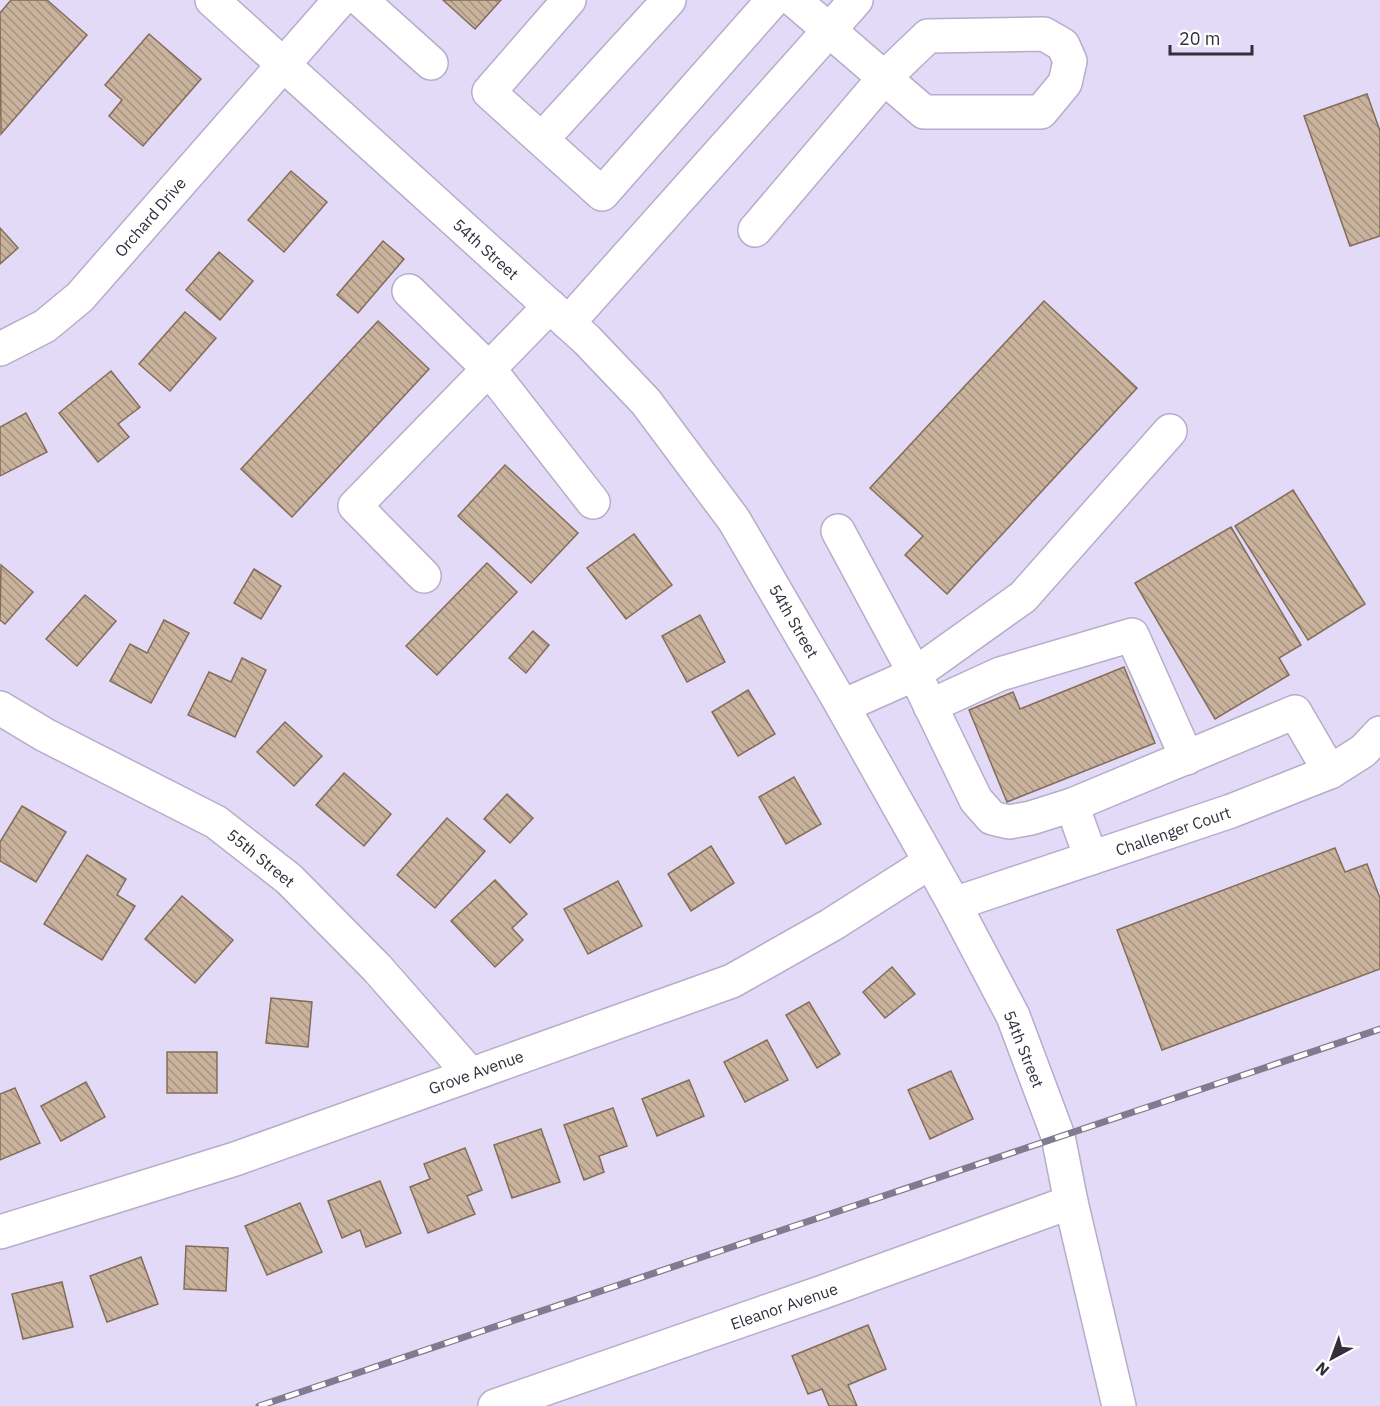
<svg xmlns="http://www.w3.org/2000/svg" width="1380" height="1406" viewBox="0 0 1380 1406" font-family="'IBM Plex Sans',sans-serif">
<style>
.building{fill:url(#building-back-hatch);stroke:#836d59;stroke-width:1.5}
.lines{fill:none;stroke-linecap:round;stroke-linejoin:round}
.minor-casing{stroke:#b5adc9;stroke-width:36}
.major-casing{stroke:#b5adc9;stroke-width:36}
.minor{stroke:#fff;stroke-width:33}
.major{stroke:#fff;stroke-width:33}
.rail-casing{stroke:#817b8f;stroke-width:7}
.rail{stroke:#fff;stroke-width:4.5;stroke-dasharray:14;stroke-linecap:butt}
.labels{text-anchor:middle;stroke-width:6;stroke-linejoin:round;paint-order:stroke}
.street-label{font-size:16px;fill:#322f3a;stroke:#fff}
</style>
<defs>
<pattern id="building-back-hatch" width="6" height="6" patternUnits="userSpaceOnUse" patternTransform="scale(1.5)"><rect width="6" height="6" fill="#cab39d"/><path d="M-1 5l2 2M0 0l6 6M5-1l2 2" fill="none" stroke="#a59281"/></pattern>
</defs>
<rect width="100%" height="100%" fill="#e3daf8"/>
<!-- building -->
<g class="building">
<polygon points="11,0 47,0 87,35 1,134 0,13"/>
<polygon points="443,0 501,0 475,29"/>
<polygon points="149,34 201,79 143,146 109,116 122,100 105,85"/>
<polygon points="1367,94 1380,131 1380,236 1350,246 1304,116"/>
<polygon points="291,171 327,202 284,252 248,220"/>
<polygon points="0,228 18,248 0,264"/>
<polygon points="383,241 404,259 358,313 337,295"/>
<polygon points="219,252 253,281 220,320 186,290"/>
<polygon points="1044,301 1137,388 947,594 905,555 923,536 870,488"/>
<polygon points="185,312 216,338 170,391 139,364"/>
<polygon points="378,321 429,369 292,517 241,469"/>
<polygon points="111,371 140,407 118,424 129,437 98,462 59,413"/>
<polygon points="26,413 47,452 0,476 0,427"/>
<polygon points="505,465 578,533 531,583 458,516"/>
<polygon points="1293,490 1365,604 1308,640 1235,526"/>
<polygon points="1231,527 1301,645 1279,658 1289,675 1215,719 1135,583"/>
<polygon points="634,534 672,585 626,619 587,568"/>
<polygon points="487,563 517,592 437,675 406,646"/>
<polygon points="1,565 33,592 5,624 0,620"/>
<polygon points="254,569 281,586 261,619 234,603"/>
<polygon points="85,595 116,621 77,666 46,639"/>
<polygon points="700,615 725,662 687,682 662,636"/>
<polygon points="164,620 189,633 151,703 110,681 130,644 147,653"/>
<polygon points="533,631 549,645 526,673 509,658"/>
<polygon points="242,658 266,670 235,737 188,715 209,672 231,682"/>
<polygon points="1124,667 1155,743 1007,802 969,710 1013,692 1020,709"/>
<polygon points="748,690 775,734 738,756 712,712"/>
<polygon points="285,722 322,756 294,786 257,752"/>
<polygon points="344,773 391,814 364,846 316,805"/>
<polygon points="794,777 821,824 786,844 759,797"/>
<polygon points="507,794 533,818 510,843 484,819"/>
<polygon points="22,806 66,832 36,882 0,861 0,842"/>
<polygon points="447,818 485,851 435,908 397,875"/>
<polygon points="711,846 734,883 691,911 668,874"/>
<polygon points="1335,848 1345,872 1367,864 1380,898 1380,969 1162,1050 1117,930"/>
<polygon points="87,855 126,879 117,895 135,906 102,960 44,924"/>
<polygon points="495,880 527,914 512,928 523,940 495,967 451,921"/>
<polygon points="618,881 642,926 588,954 564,909"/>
<polygon points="182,896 233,940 195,983 145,939"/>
<polygon points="892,967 915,994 885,1018 863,992"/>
<polygon points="271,998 312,1002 308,1047 266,1043"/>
<polygon points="809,1002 840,1054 817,1068 786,1015"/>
<polygon points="767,1040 788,1080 745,1102 724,1062"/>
<rect x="167" y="1052" width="50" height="41"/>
<polygon points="951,1071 973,1119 930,1139 908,1090"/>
<polygon points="689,1080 704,1116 657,1136 642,1099"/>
<polygon points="86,1082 105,1117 61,1141 41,1106"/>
<polygon points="15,1088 40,1143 0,1160 0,1094"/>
<polygon points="613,1108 627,1146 599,1156 604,1172 584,1180 564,1125"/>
<polygon points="541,1129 560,1182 512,1198 494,1145"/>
<polygon points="465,1148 482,1190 467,1196 475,1214 428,1233 410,1187 430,1179 424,1164"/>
<polygon points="380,1181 401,1233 366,1247 360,1230 342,1238 328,1201"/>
<polygon points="300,1203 322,1252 267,1275 245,1226"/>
<polygon points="186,1246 228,1248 226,1291 184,1289"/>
<polygon points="141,1257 158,1304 107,1322 90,1276"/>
<polygon points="62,1282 73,1327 23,1339 12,1294"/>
<polygon points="868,1325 886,1369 848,1385 857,1406 829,1406 822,1389 808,1394 792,1356"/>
</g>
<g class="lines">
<!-- minor casing -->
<g class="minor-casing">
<g id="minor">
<polyline points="361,0 431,63"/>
<polyline points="569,0 489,92 602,194 773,0"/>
<polyline points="542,139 669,0"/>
<polyline points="755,230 884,78 928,36 1044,34 1063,45 1070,61 1065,83 1041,112 924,112 794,0"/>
<polyline points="409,291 489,369 593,502"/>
<polyline points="568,323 856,0"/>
<polyline points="0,349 45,326 80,297 340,0"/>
<polyline points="838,531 915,674 1023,597 1170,431"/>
<polyline points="424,576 355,506 550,306"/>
<polyline points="843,706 915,674 976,800 992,818 1009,822 1031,818 1072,805"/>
<polyline points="930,706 1000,674 1132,635 1187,758"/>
<polyline points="0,708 45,735 216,822 289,879 377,968 470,1074"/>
<polyline points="1091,858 1072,805 1295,712 1330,772"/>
<polyline points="954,904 1231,811 1330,772 1363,751 1380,733"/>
<polyline points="0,1232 235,1159 732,981 831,925 930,862"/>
<polyline points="495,1406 823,1292 1071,1202"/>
</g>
</g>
<!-- major casing -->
<g class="major-casing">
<polyline id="major" points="212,0 587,340 646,402 734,520 839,700 954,904 1013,1016 1058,1136 1071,1202 1119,1406"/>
</g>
<!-- minor -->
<use href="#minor" class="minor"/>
<!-- major -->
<use href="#major" class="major"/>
<!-- rail casing -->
<g class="rail-casing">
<polyline id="rail" points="259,1406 1380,1029"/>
</g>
<!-- rail -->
<use href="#rail" class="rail"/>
</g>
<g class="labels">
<!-- street labels -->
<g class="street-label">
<text transform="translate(150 217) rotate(-49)" y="6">Orchard Drive</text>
<text transform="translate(486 249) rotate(42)" y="6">54th Street</text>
<text transform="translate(794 621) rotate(60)" y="6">54th Street</text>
<text transform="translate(1173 831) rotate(-19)" y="6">Challenger Court</text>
<text transform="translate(261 858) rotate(39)" y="6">55th Street</text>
<text transform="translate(1024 1049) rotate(68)" y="6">54th Street</text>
<text transform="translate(476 1072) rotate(-20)" y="6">Grove Avenue</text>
<text transform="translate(784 1306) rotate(-19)" y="6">Eleanor Avenue</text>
</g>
</g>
<!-- north arrow -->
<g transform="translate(1332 1358) rotate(221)" stroke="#ffffff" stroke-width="4.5" paint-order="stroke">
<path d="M0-4.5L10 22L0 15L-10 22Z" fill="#322f3a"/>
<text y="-9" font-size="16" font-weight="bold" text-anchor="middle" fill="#322f3a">N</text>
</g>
<!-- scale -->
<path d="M1170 45v9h82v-9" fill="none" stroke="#322f3a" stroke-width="3"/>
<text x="1179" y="45" font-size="18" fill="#322f3a" stroke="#ffffff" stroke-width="4.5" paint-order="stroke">20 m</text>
</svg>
